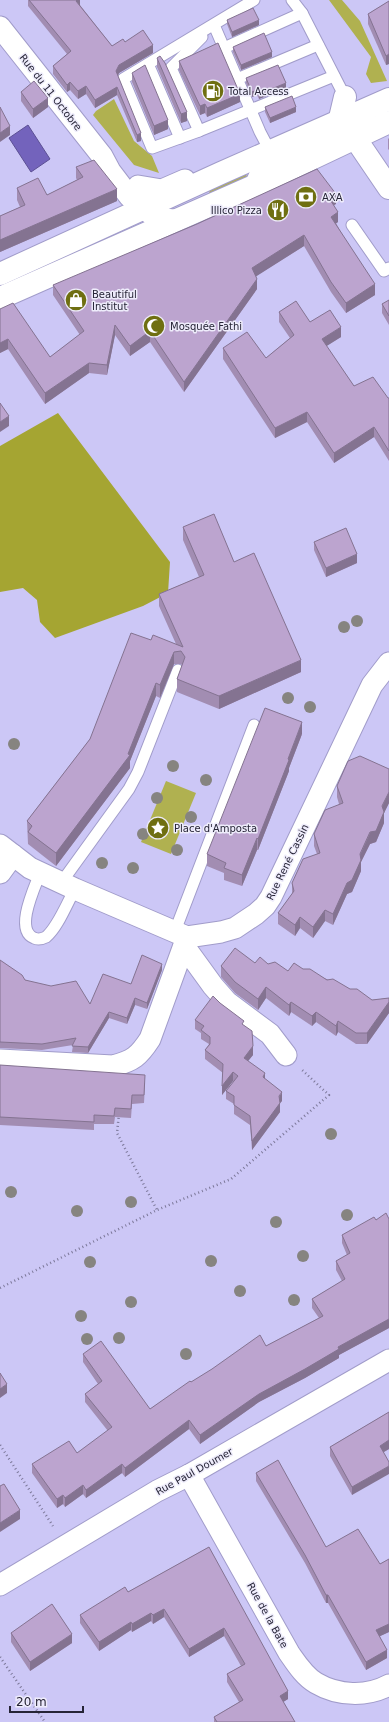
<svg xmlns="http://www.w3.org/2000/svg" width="389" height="1722" viewBox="0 0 389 1722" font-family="'DejaVu Sans',sans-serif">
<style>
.green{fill:#b0b150}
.forest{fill:#a5a532}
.water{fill:#7363bc;stroke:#5c5094}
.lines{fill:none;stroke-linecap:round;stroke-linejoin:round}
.service-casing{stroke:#a19cca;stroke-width:13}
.minor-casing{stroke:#a19cca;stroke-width:23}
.tertiary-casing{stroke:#a19cca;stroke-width:24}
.secondary-casing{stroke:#a19cca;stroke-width:24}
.primary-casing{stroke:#a19cca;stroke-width:24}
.path{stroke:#7c7899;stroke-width:2.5;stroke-dasharray:1 3;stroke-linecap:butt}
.service{stroke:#fff;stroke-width:11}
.minor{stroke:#fff;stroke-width:21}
.tertiary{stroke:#fff;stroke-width:22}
.secondary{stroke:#fff;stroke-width:22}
.primary{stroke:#fff;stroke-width:22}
.tree{fill:#868480}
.wall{fill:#a28db2}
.shaded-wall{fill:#847391}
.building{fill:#bca4cf;stroke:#847391}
.labels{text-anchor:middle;stroke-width:3;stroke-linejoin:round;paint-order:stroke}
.poi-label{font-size:10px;fill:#262436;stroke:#eeecfb;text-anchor:start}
.street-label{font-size:10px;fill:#262436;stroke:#eeecfb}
</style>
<rect width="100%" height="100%" fill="#ccc7f6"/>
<!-- green -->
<g class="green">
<polygon points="329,0 342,0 360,21 387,81 371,83 366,74 371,57"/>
<polygon points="114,99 134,141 152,156 159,173 134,165 93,115 96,111"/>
<polygon points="244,173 248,177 246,179 211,193 209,193 210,190"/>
<polygon points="166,781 196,793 171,854 141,842"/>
</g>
<!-- forest -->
<polygon class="forest" points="58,413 170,562 168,593 143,606 55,638 40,622 37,600 23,588 0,592 0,446"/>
<!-- water -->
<polygon class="water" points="28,125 50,159 31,172 9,138"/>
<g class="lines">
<!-- service casing -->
<g class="service-casing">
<g id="service">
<polyline points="292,0 302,13 345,97"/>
<polyline points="214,25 260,132 270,151"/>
<polyline points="202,37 171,68 199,131 334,76"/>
<polyline points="224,48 302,13"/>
<polyline points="148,64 180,138"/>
<polyline points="237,79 318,45"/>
<polyline points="199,131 152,148 123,79 254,0"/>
<polyline points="352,225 384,271 389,268"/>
<path d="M40,873C35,887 14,930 34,938C38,940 42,939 46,937C58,927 67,903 75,889"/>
<polyline points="61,883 129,789 138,772 178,670"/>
<polyline points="175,931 254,725"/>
</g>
</g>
<!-- minor casing -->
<g class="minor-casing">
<g id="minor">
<polyline points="0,27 102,156 110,171 129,196 156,218 173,220"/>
<polyline points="138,186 162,190 185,180"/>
<polyline points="0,845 30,868 75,889 187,937 221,932 235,928 256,914 265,906 271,897 372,685 389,663"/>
<polyline points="0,873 13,855"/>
<polyline points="184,946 213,986 227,1002 270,1034 286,1055"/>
<path d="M0,1060L113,1066C133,1061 139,1056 150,1039L187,937"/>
<path d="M189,1475L289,1653C296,1663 304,1676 316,1683C338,1696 367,1697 389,1685"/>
<polyline points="0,1585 157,1491 189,1475 389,1360"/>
</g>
</g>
<!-- tertiary casing -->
<g class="tertiary-casing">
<polyline id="tertiary" points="256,185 263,169 336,135 345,97"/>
</g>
<!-- secondary casing -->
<g class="secondary-casing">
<polyline id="secondary" points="364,122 355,138 389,188"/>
</g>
<!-- primary casing -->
<g class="primary-casing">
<g id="primary">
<polyline points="0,274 221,173 389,99"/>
<polyline points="0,298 256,185 389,122"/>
</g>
</g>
<!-- path -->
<g class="path">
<polyline points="119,1114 117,1133 157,1210"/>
<polyline points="0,1288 157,1210 231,1179 329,1095 302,1070"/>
<polyline points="0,1445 53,1526"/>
<polyline points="0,1657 45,1722"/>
</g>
<!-- service -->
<use href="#service" class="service"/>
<!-- minor -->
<use href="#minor" class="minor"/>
<!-- tertiary -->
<use href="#tertiary" class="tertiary"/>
<!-- secondary -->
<use href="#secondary" class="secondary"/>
<!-- primary -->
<use href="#primary" class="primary"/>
</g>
<!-- trees -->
<g class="tree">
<circle cx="357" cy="621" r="6"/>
<circle cx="344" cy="627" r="6"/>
<circle cx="288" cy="698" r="6"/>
<circle cx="310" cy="707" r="6"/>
<circle cx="14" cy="744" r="6"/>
<circle cx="173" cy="766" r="6"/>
<circle cx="206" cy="780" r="6"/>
<circle cx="157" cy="798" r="6"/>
<circle cx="191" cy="817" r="6"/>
<circle cx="143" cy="834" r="6"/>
<circle cx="177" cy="850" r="6"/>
<circle cx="102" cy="863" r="6"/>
<circle cx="133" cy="868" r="6"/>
<circle cx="331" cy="1134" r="6"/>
<circle cx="11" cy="1192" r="6"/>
<circle cx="131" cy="1202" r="6"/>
<circle cx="77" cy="1211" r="6"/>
<circle cx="347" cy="1215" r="6"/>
<circle cx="276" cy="1222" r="6"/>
<circle cx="303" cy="1256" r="6"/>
<circle cx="211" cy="1261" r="6"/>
<circle cx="90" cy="1262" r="6"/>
<circle cx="240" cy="1291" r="6"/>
<circle cx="294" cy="1300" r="6"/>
<circle cx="131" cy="1302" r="6"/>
<circle cx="81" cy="1316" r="6"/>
<circle cx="119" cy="1338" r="6"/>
<circle cx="87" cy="1339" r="6"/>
<circle cx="186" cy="1354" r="6"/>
</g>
<!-- wall -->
<g class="wall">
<polygon points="28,0 80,0 80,5 112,46 125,42 153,53 119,73 118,76 141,141 137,142 117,95 95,108 86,94 78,99 70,90 67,92 53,74 53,66 67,54 28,6"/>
<polygon points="389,1 389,64 386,65 368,24 368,14"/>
<polygon points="227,20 259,25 232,37 227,24"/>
<polygon points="233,47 272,57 241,70 233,52"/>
<polygon points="157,58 187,121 181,123 157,67"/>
<polygon points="179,61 240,102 207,117 205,113 200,115 179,70"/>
<polygon points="132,73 168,129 154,135 132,82"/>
<polygon points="246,78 286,88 259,99 257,95 252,97 246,83"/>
<polygon points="21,92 48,107 33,118 21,101"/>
<polygon points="265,107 296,112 270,123 265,112"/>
<polygon points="389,138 389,150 388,149 388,139"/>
<polygon points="76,167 117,201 0,252 0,216 20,207 17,200 17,188 47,195 77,180 76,178"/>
<polygon points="336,204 334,205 338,222 336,223 375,295 346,313 331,292 304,246 256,276 257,289 184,392 150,342 130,356 115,335 107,375 89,373 45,404 8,349 0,353 0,309 50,357 80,335 53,295 53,285"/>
<polygon points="389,300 389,325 382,313 382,304"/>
<polygon points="279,312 310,322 341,337 326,346 354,386 388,398 389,398 389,461 374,437 334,463 307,422 275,438 223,359 223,348 266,358 290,338 279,322"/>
<polygon points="183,527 234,562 301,672 219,709 177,692 177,679 182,665 181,664 174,664 160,698 156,696 130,761 130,768 56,866 28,844 27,821 90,739 151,640 176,644 159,606 159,594 199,577 183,540"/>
<polygon points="314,542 357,563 326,577 314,550"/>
<polygon points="302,734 289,768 289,771 258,850 257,850 242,886 224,880 224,873 207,866 207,854"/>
<polygon points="389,769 389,803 384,813 384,823 376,842 370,844 361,862 361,871 352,892 347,894 333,925 325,921 313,938 300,928 295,936 278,924 278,913 292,894 292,883 317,854 314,846 314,834 339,804 337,797 337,786"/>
<polygon points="0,960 25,980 90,1004 162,970 147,1009 135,1005 127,1024 109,1018 88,1053 72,1052 73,1045 42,1050 0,1048"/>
<polygon points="255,963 268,964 288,971 303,969 350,989 372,1000 389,998 389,1013 367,1044 356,1044 338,1032 336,1036 316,1022 312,1026 291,1012 289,1016 266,998 258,1010 235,993 221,977 221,966"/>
<polygon points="220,1003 244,1026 253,1055 248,1061 265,1079 282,1101 280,1103 280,1112 252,1150 250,1125 234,1114 234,1104 226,1099 226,1091 234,1081 233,1081 222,1095 223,1073 205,1059 205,1050 209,1044 201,1039 201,1033 195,1029 195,1020"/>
<polygon points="0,1065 145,1083 144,1103 132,1104 131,1118 115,1117 114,1124 94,1124 94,1130 0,1125"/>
<polygon points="389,1219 389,1328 339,1355 339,1358 305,1378 259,1402 200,1444 189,1429 125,1477 122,1473 86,1498 83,1494 65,1507 63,1504 57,1508 32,1473 32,1464 77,1453 108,1431 85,1402 85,1394 98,1384 83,1362 83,1354 150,1409 191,1382 266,1346 319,1318 312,1308 312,1299 342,1281 336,1270 336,1261 347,1255 342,1243 342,1235 376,1220"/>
<polygon points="389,1412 389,1449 384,1452 352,1495 330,1456 330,1447"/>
<polygon points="256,1473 326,1547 380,1564 389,1559 389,1632 380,1636 387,1658 366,1670 328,1603 326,1603 305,1563 256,1481"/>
<polygon points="209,1547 288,1699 283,1702 295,1722 214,1722 214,1717 239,1702 227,1682 227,1674 241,1666 224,1636 189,1657 164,1617 153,1624 151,1621 132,1632 131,1630 99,1651 80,1623 80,1615 128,1592"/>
<polygon points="11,1633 72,1643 30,1671 11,1642"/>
</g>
<!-- shaded-wall -->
<g class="shaded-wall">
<polygon points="77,0 80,0 80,6 76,1"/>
<polygon points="259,20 259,25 232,37 232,32"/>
<polygon points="153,45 153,53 119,73 116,79 116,71 119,65"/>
<polygon points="272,52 272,57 241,70 241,65"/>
<polygon points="389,54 389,64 386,65 386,56"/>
<polygon points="70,82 70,90 67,92 67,85"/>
<polygon points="286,83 286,88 259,99 259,94"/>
<polygon points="86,86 86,94 78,99 78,91"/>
<polygon points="117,87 117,95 95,108 95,100"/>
<polygon points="257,90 257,95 252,97 252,92"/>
<polygon points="240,94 240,102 207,117 207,108"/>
<polygon points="48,98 48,107 33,118 33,109"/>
<polygon points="205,104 205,113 200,115 200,106"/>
<polygon points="296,107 296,112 270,123 270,118"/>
<polygon points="187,112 187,121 181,123 181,114"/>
<polygon points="168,120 168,129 154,135 154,126"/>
<polygon points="10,126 10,135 0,142 0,133"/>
<polygon points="141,133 141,141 137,142 137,135"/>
<polygon points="117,189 117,201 0,252 0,240"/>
<polygon points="336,194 336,204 329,208 329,198"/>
<polygon points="338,212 338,222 331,227 331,217"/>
<polygon points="304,235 304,246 252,279 252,268"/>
<polygon points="257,279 257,289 184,392 184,382"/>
<polygon points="375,284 375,295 346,313 346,303"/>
<polygon points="115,325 115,335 107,375 107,365"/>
<polygon points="341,327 341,337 322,349 322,339"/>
<polygon points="150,331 150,342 130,356 130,346"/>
<polygon points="8,339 8,349 0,353 0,343"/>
<polygon points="89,363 89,373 45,404 45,393"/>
<polygon points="307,412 307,422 275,438 275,428"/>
<polygon points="9,416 9,426 0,432 0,422"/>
<polygon points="374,427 374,437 334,463 334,453"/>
<polygon points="357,554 357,563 326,577 326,568"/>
<polygon points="174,652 174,664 160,698 160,685"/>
<polygon points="301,660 301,672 219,709 219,696"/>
<polygon points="156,683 156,696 130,761 130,768 56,866 56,853 128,754"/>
<polygon points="302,722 302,734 289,768 289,771 258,850 258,839"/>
<polygon points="389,792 389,803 384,813 384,823 376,842 370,844 361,862 361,871 352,892 347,894 333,925 333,914"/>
<polygon points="257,838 257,850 242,886 242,875"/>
<polygon points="325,910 325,921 313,938 313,927"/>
<polygon points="300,917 300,928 295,936 295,925"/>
<polygon points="162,964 162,970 147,1009 147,1003"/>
<polygon points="266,987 266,998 258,1010 258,999"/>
<polygon points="135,998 135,1005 127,1024 127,1018"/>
<polygon points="291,1002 291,1012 289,1016 289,1005"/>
<polygon points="389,1002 389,1013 367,1044 367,1033"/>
<polygon points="109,1012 109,1018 88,1053 88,1047"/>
<polygon points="316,1012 316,1022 312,1026 312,1016"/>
<polygon points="338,1021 338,1032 336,1036 336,1026"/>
<polygon points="253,1046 253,1055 244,1066 244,1058"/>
<polygon points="233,1072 233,1081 222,1095 222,1086"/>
<polygon points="265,1073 265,1082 263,1077"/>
<polygon points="282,1092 282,1101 280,1103 280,1112 252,1150 252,1141"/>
<polygon points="389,1319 389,1328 339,1355 339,1358 305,1378 259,1402 200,1444 200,1435 259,1394 338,1347"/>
<polygon points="7,1384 7,1393 0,1398 0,1389"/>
<polygon points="189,1420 189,1429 125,1477 125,1468"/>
<polygon points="389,1440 389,1449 380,1454 380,1446"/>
<polygon points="122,1464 122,1473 86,1498 86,1490"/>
<polygon points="389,1466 389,1474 352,1495 352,1487"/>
<polygon points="83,1485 83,1494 65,1507 65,1498"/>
<polygon points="63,1495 63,1504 57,1508 57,1499"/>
<polygon points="20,1510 20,1519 0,1532 0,1523"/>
<rect x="326" y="1595" width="2" height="8"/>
<polygon points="164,1609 164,1617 153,1624 153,1615"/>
<polygon points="151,1613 151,1621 132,1632 132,1624"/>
<polygon points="131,1622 131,1630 99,1651 99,1642"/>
<polygon points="389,1624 389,1632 376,1638 376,1630"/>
<polygon points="224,1628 224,1636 189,1657 189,1649"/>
<polygon points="72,1634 72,1643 30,1671 30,1662"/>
<polygon points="387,1650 387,1658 366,1670 366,1662"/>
<polygon points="288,1691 288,1699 280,1704 280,1696"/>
</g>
<!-- building -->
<g class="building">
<polygon points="29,0 77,0 76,1 112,46 123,39 125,42 143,30 153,45 119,65 116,71 141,133 137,135 117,87 95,100 86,86 78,91 70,82 67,85 53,66 71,51"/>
<polygon points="389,1 389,54 386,56 368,14"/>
<polygon points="253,8 259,20 232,32 227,20"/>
<polygon points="264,33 272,52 241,65 233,47"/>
<polygon points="218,43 240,94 207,108 205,104 200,106 179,61"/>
<polygon points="160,56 165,63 187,112 181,114 157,58"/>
<polygon points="145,65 168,120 154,126 132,73"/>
<polygon points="278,65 286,83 259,94 257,90 252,92 246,78"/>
<polygon points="34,81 48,98 33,109 21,92"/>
<polygon points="292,96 296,107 270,118 265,107"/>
<polygon points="0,107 10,126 0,133"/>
<polygon points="94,160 117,189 0,240 0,216 25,205 17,188 38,178 47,195 83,177 76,167"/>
<polygon points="317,169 336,194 329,198 338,212 331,217 375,284 346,303 331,282 304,235 252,268 257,279 184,382 150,331 130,346 115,325 107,365 89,363 45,393 8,339 0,343 0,309 13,303 50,357 84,331 53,285 197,224"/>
<polygon points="389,300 389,316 382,304"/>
<polygon points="296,301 310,322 330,310 341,327 322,339 354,386 373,377 388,398 389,398 389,451 374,427 334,453 307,412 275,428 223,348 247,332 266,358 294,335 279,312"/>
<polygon points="0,403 9,416 0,422"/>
<polygon points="214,514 234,562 254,553 301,660 219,696 177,679 185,657 181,651 174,652 160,685 156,683 128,754 130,755 56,853 28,832 32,826 27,821 90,739 131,633 151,640 153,635 183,647 159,594 204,575 183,527"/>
<polygon points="346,528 357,554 326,568 314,542"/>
<polygon points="265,708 302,722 288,759 289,760 258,839 257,838 242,875 224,868 226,863 207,854"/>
<polygon points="360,756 389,769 389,792 382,806 384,812 376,831 370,832 360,854 361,860 352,880 347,883 333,914 325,910 313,927 300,917 295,925 278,913 294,891 292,883 303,859 320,853 314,834 325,810 343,803 337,786 348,761"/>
<polygon points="235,948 255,963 260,957 268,964 275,962 288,971 294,963 303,969 310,969 327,980 333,979 350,989 357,989 372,1000 389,998 389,1002 367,1033 356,1033 338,1021 336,1026 316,1012 312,1016 291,1002 289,1005 266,987 258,999 235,982 221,966"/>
<polygon points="142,955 162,964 147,1003 135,998 127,1018 109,1012 88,1047 72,1046 76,1038 42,1044 0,1042 0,960 22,975 25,980 51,986 76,981 90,1004 103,974 131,984"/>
<polygon points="213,996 220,1003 244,1021 242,1024 252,1031 253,1046 244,1058 265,1073 263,1077 282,1092 279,1096 280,1103 252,1141 250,1116 234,1105 234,1096 226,1091 238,1076 233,1072 222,1086 223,1064 205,1050 210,1044 210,1037 201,1030 204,1026 195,1020"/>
<polygon points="0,1065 145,1075 144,1095 132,1095 131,1109 115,1108 114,1116 94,1115 94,1122 0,1117"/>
<polygon points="386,1213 389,1219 389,1319 338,1347 339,1349 305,1369 259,1394 200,1435 189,1420 125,1468 122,1464 86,1490 83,1485 65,1498 63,1495 57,1499 32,1464 69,1441 77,1453 112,1427 85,1394 102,1381 83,1354 101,1341 150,1409 190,1381 191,1382 212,1369 260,1335 266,1346 323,1316 312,1299 345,1279 336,1261 350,1253 342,1235 374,1217 376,1220"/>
<polygon points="0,1373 7,1384 0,1389"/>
<polygon points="389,1412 389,1440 380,1446 389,1462 389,1466 352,1487 330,1447"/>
<polygon points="278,1460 326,1547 358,1529 380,1564 389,1559 389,1624 376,1630 387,1650 366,1662 328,1595 326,1595 305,1555 256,1473"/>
<polygon points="4,1484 20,1510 0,1523 0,1486"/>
<polygon points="209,1547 288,1691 280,1696 295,1722 217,1722 214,1717 243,1700 227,1674 245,1664 224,1628 189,1649 164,1609 153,1615 151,1613 132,1624 131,1622 99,1642 80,1615 125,1587 128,1592"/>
<polygon points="52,1604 72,1634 30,1662 11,1633"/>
</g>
<!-- icons -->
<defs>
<g id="fuel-disc" transform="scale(1.15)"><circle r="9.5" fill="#6f6f11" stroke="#eeecfb"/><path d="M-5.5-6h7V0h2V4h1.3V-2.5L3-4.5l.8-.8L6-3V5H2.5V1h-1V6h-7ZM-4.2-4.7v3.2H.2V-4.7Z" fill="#fff"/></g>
<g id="bank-disc" transform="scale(1.15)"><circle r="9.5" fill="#6f6f11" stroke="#eeecfb"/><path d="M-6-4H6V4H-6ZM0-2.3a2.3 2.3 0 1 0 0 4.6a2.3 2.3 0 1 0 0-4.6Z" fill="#fff"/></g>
<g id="restaurant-disc" transform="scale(1.15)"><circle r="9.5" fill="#6f6f11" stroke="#eeecfb"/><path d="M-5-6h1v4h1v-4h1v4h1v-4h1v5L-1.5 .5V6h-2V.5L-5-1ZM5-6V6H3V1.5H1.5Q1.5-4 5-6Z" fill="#fff"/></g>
<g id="shop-disc" transform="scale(1.15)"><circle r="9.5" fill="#6f6f11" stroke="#eeecfb"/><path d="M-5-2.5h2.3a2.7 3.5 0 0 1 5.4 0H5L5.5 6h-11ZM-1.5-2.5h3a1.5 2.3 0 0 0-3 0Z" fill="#fff"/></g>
<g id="mosque-disc" transform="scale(1.15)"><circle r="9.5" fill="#6f6f11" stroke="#eeecfb"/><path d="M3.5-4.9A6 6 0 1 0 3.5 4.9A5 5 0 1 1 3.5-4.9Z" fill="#fff"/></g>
<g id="sight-disc" transform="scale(1.15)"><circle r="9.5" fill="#6f6f11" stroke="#eeecfb"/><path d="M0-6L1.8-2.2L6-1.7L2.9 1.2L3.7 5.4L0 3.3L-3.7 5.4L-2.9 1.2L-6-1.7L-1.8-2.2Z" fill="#fff"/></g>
</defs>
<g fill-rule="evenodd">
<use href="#fuel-disc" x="213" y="91"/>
<use href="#bank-disc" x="306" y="197"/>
<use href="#restaurant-disc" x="278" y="210"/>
<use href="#shop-disc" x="76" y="300"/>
<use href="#mosque-disc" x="154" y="326"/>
<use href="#sight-disc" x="158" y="828"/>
</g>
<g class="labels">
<!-- poi labels -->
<g class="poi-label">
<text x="228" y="95">Total Access</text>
<text x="322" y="201">AXA</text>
<text x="262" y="214" text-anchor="end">Illico Pizza</text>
<text x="92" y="298">Beautiful<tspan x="92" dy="12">Institut</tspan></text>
<text x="170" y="330">Mosquée Fathi</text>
<text x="174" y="832">Place d'Amposta</text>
</g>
<!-- street labels -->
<g class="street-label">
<text transform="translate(51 92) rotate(52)" y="4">Rue du 11 Octobre</text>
<text transform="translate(287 862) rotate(-64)" y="4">Rue René Cassin</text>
<text transform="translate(194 1471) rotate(-29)" y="4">Rue Paul Doumer</text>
<text transform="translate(268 1615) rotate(61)" y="4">Rue de la Bate</text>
</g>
</g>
<!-- scale -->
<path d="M10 1706v6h73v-6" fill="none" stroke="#262436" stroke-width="2"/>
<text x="16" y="1706" font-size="12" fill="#262436" stroke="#eeecfb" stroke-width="3" paint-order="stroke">20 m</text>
</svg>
